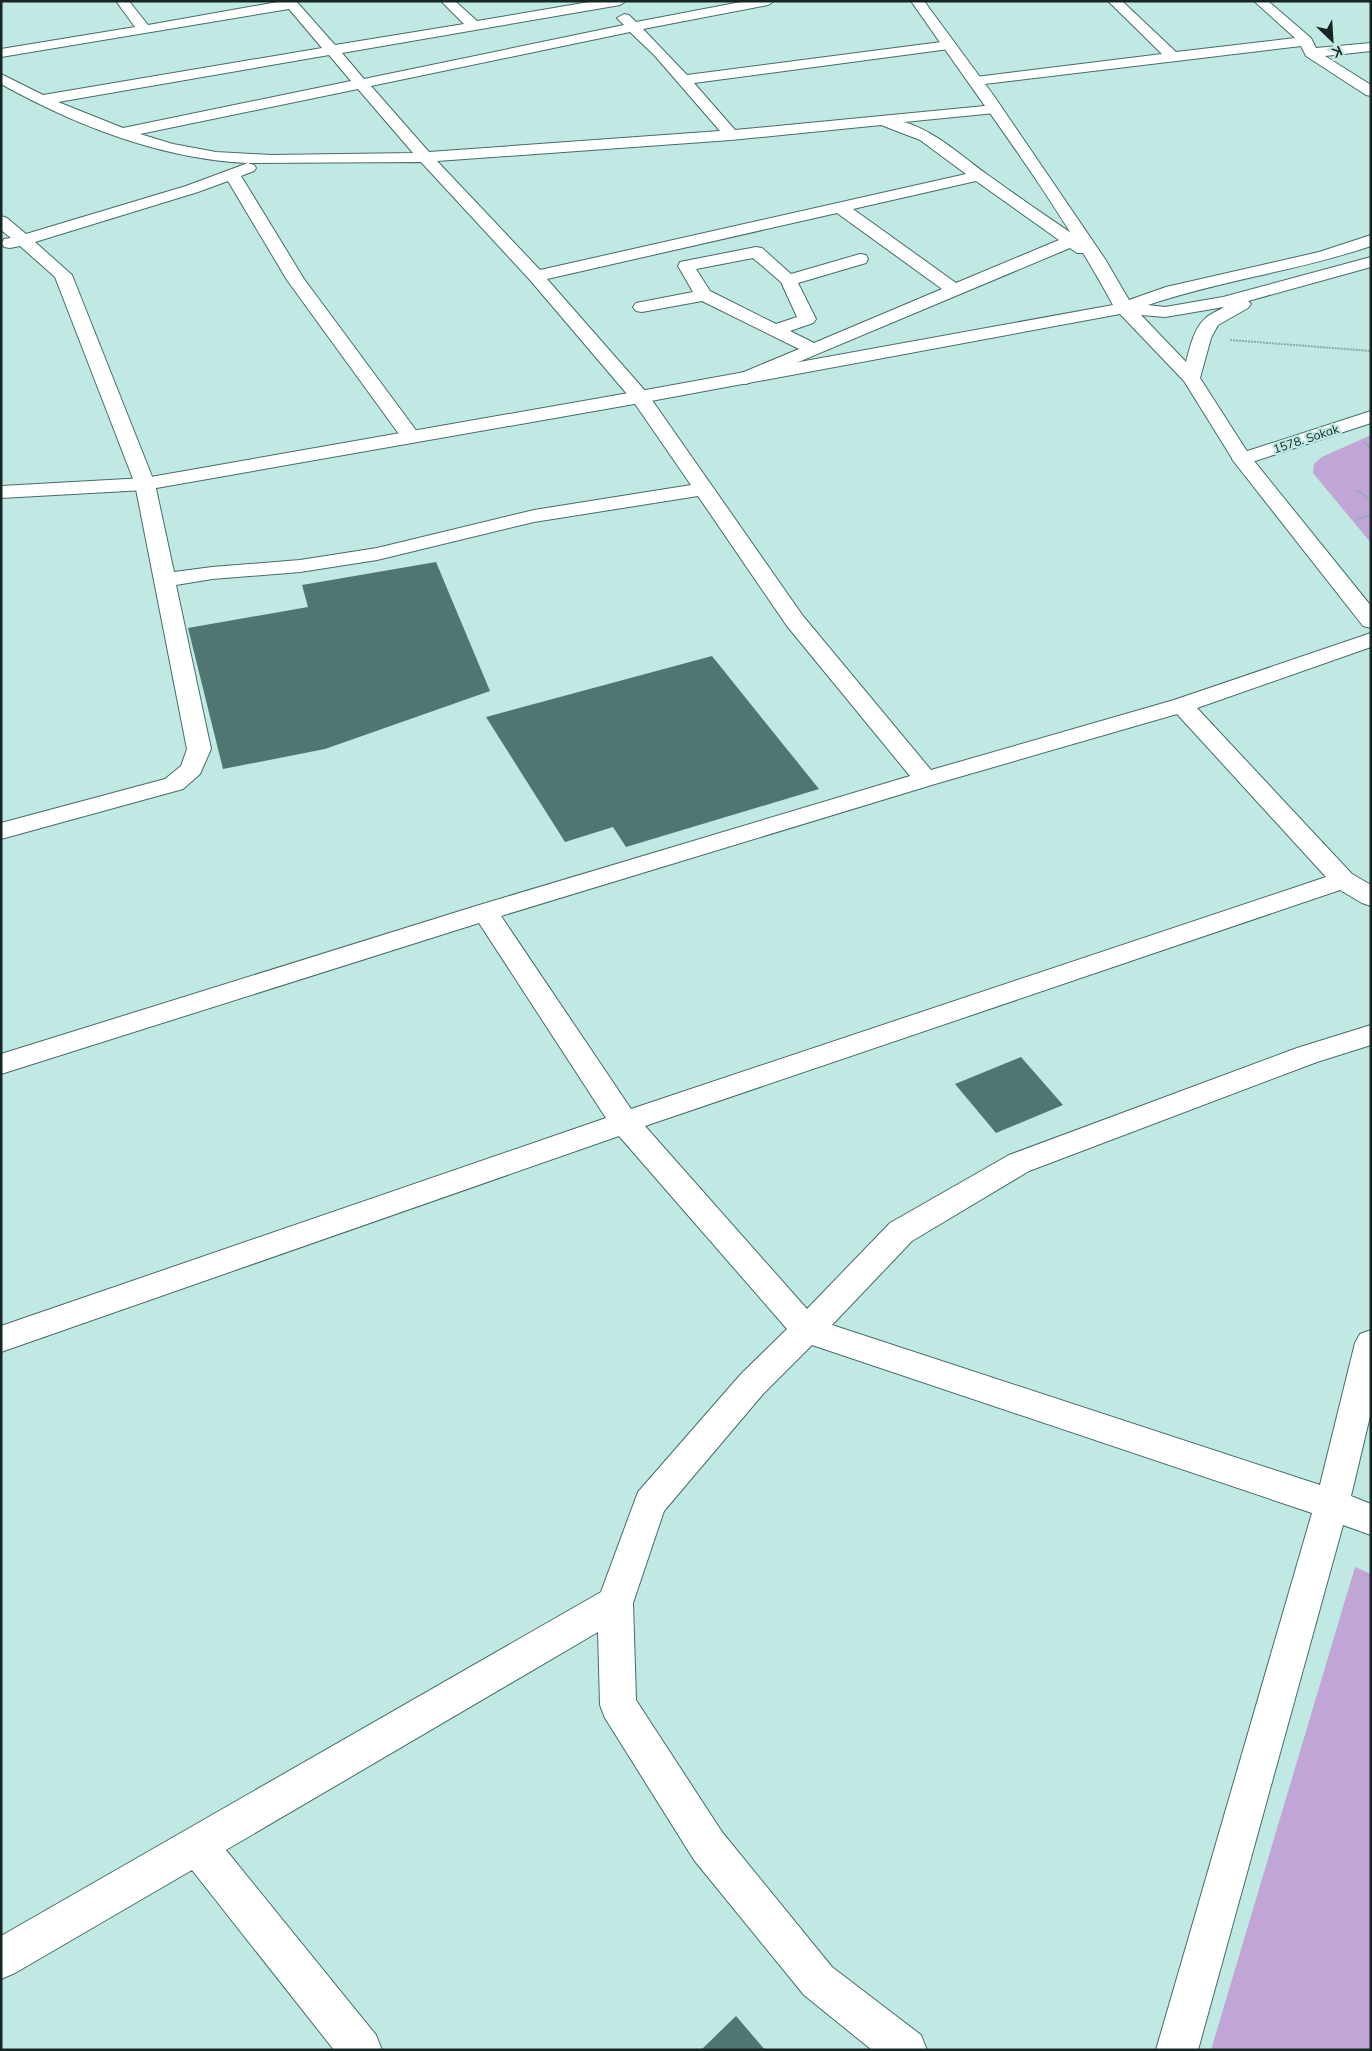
<svg xmlns="http://www.w3.org/2000/svg" width="1372" height="2051" viewBox="0 0 1372 2051" font-family="Mulish,sans-serif">
<style>
.green{fill:#c0a5d6}
.building{fill:#507672}
.lines{fill:none;stroke-linecap:round;stroke-linejoin:round}
.minor-casing{stroke:#466c68;stroke-width:2}
.tertiary-casing{stroke:#466c68;stroke-width:2}
.path{stroke:#8aaba7;stroke-width:2;stroke-dasharray:2 1;stroke-linecap:butt}
.minor{fill:#fff;fill-rule:evenodd}
.tertiary{fill:#fff;fill-rule:evenodd}
.labels{text-anchor:middle;stroke-width:4.5;stroke-linejoin:round;paint-order:stroke}
.far-street-label{font-size:12px;fill:#162624;stroke:#c0e9e4}
</style>
<rect width="100%" height="100%" fill="#c0e9e4"/>
<!-- green -->
<g class="green">
<polygon points="1371,435 1371,543 1313,473 1314,464 1322,457"/>
<polygon points="1355,1567 1371,1574 1371,2050 1211,2050"/>
</g>
<!-- building -->
<g class="building">
<polygon points="436,562 490,691 325,749 223,769 188,628 308,607 302,585"/>
<polygon points="712,656 819,789 626,847 613,827 565,842 486,717"/>
<polygon points="1021,1057 1063,1105 996,1133 955,1084"/>
<polygon points="736,2016 765,2050 701,2050"/>
</g>
<g class="lines">
<!-- minor casing -->
<g class="minor-casing">
<g id="minor">
<path d="M116,1H129L148,25L283,1H296L335,45L464,24L441,1H455L477,21L595,1H626L620,5L342,53L364,79L624,25L617,18L624,14L629,15L636,22L746,1H774L768,5L643,29L687,75L949,41L954,42L956,45L949,49L694,83L735,130L995,105L1000,106L1002,109L1000,112L995,113L904,122C937,132 961,156 988,175C1021,199 1055,222 1089,245L1091,249L1089,253H1077L1070,248L746,384L739,382L737,378L739,374L799,349L702,301L642,312L636,311L633,307L636,303L693,292L678,266L680,262L756,247L762,248L791,274L860,254L866,255L868,259L866,263L798,283L816,319L813,323L790,331L814,343L942,289L837,213L547,279L647,393L803,616L931,770L1174,700L1371,633V647L1197,708L1352,874L1371,885V906L1362,903L1340,890L645,1126L807,1309L890,1223L1009,1155L1297,1048L1371,1025V1045L1317,1062L1029,1171L912,1241L832,1325L1320,1485L1355,1343L1360,1334L1371,1330V1412L1351,1496L1371,1504V1535L1343,1525L1198,2050H1156L1312,1513L812,1345L763,1394L664,1511L633,1603L636,1700L722,1832L832,1967L921,2035L927,2050H872L804,1995L694,1860L605,1718L600,1705L598,1632L226,1850L376,2035L382,2050H334L192,1870L15,1973L1,1979V1936L601,1592L638,1492L741,1374L787,1329L619,1136L1,1352V1326L606,1118L479,923L1,1074V1054L476,906L910,776L787,626L698,496L534,522L377,560L300,572L212,579L176,585L211,749L200,774L183,789L1,839V823L165,779L181,766L187,749L135,484L55,277L20,246L10,248L4,247L2,243L4,239L11,238L1,230V216L7,218L26,234L186,186L248,163C161,159 77,126 1,84V74L43,95L322,48L289,9L1,57V49L135,27ZM630,32L655,56L720,131L429,152L371,86ZM329,55L351,81L123,128L58,102ZM358,89L413,153L271,155L216,152L173,144L140,134ZM881,125L920,140L966,174L540,270L437,161L731,140ZM421,162L530,280L633,401L691,485L534,510L377,548L300,560L212,567L174,572L155,484L72,275L35,242L198,192L228,181L287,280L404,441L411,443L418,441L421,437L304,279L241,176L254,171L256,168L254,165L248,163ZM976,181L1059,240L956,283L853,209ZM753,258L781,282L797,317L776,324L710,291L696,269ZM1177,714L1326,877L631,1109L501,916L935,784Z"/>
<polygon points="1108,1 1122,1 1176,52 1295,38 1254,1 1268,1 1311,38 1316,48 1371,43 1371,51 1325,56 1371,85 1371,96 1366,95 1306,56 1301,46 976,85 971,84 969,81 971,78 976,77 1162,54"/>
<polygon points="1371,411 1371,423 1249,463 1242,465 1235,463 1232,459 1235,455"/>
</g>
</g>
<!-- tertiary casing -->
<g class="tertiary-casing">
<path id="tertiary" d="M911,1H924L994,96L1105,259L1129,300L1166,287L1319,252L1371,235V246C1298,271 1221,280 1148,305L1165,307L1223,297L1371,257V267L1248,301L1251,304L1248,308L1218,325L1211,338L1200,378L1250,456L1371,606V628L1363,626L1235,463L1184,381L1120,314L640,403L145,490L1,498V486L145,478L640,391L1113,305C1055,198 980,101 911,1ZM1224,307C1218,311 1211,313 1206,318C1194,327 1190,348 1186,362L1141,315L1165,317Z"/>
</g>
<!-- path -->
<g class="path">
<polyline points="1230,340 1371,351"/>
<polyline points="1364,442 1371,449"/>
<polyline points="1357,490 1371,500"/>
<polyline points="1356,519 1371,515"/>
</g>
<!-- minor -->
<use href="#minor" class="minor"/>
<!-- tertiary -->
<use href="#tertiary" class="tertiary"/>
</g>
<g class="labels">
<!-- far-street labels -->
<g class="far-street-label">
<text transform="translate(1306 439) rotate(-18)" y="4">1578. Sokak</text>
</g>
</g>
<!-- border -->
<rect width="1372" height="2051" fill="none" stroke="#162624" stroke-width="5"/>
<!-- north arrow -->
<g transform="translate(1332 40) rotate(155)" stroke="#c0e9e4" stroke-width="4" paint-order="stroke">
<path d="M0-4L9 19L0 12L-9 19Z" fill="#162624"/>
<text y="-8" font-size="14" font-weight="bold" text-anchor="middle" fill="#162624">K</text>
</g>
</svg>
